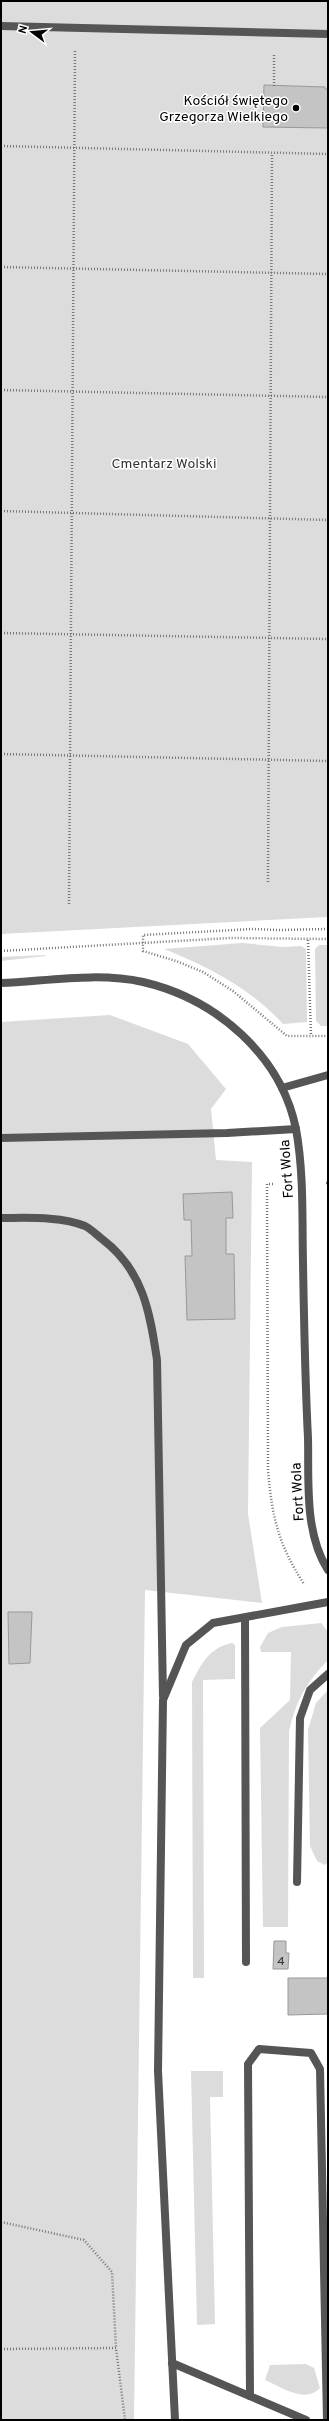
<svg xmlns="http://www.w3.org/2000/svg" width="329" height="2421" viewBox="0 0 329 2421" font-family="Overpass,sans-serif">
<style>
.green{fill:#dcdcdc}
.building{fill:#c4c4c4;stroke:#999}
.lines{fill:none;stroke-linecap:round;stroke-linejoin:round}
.path{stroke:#777;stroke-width:2.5;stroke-dasharray:1 2;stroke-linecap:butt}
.service{stroke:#555;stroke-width:8}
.minor{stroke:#555;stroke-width:8}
.poi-dot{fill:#000;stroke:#fff;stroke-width:1.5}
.labels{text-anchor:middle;stroke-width:3;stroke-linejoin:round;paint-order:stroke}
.number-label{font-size:12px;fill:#313131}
.poi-label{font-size:14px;fill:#000;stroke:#fff;text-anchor:end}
.park-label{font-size:14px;fill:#333;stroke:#fff}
.street-label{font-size:14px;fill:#000;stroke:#fff}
</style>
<rect width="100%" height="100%" fill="#fff"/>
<!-- green -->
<g class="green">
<polygon points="1,1 328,1 328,917 1,934"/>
<path d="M242,943L283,947L301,946L306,949L307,1022L283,1024C250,988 209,967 164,949Z"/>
<polygon points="319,945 328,945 328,1026 321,1026 316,1021 315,949"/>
<polygon points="45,955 46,956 1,961 1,957"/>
<polygon points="110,1015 188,1044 226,1089 211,1109 216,1160 252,1162 248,1514 262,1603 145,1590 134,2420 1,2420 1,1022"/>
<path d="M321,1623L328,1632V1660C306,1683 297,1699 289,1731L288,1927H263L260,1728L290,1700L291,1652H261L260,1647L268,1633L282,1627Z"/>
<path d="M232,1643L235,1645V1679L203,1680L204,1978H193L192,1682C202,1663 209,1648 232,1643Z"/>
<polygon points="328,1690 328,1862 325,1865 317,1861 310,1846 308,1730 316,1703"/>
<polygon points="191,2071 223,2071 223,2097 210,2097 215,2324 197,2325"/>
<path d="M306,2364L314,2368L320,2388C305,2404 281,2387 265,2380L270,2365Z"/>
</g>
<!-- building -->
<g class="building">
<polygon points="264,85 325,87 325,89 328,89 328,128 263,127"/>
<polygon points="232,1192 233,1218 226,1218 226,1254 234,1254 235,1319 187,1320 185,1256 192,1256 191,1220 184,1220 183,1194"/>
<polygon points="8,1612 32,1612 30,1663 9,1664"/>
<polygon points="274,1941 286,1941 286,1953 289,1953 288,1969 273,1969"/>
<polygon points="288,1978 328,1978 328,2014 288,2015"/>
</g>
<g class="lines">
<!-- path -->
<g class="path">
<polyline points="274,86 274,54"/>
<polyline points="1,146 328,154"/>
<polyline points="1,267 328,274"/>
<polyline points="1,390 328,397"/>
<polyline points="1,511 328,520"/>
<polyline points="1,633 328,639"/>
<polyline points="1,754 328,761"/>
<polyline points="268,882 272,153"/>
<polyline points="69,904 75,50"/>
<polyline points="328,929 279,930 252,929 143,935 143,951 176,961 203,972 233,991 287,1036 328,1036"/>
<polyline points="308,940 311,1036"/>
<polyline points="1,951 230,938 328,939"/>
<polyline points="326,1183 328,1183"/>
<path d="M273,1184H267L268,1470C272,1517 278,1544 304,1584"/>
<polyline points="1,2222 84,2240 112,2272 116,2348"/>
<polyline points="1,2349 116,2348 125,2420"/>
</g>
<!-- service -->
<g class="service">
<polyline points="1,26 328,34"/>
<polyline points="282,1088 328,1075"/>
<polyline points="1,1138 227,1133 296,1129"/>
<path d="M1,1218C27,1218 61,1216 85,1226C91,1229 97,1235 102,1239C143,1270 150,1312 157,1360L163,1696"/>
<polyline points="245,1618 246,1962"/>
<polyline points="297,1882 300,1718 310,1690 328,1674"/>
<polyline points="172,2363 306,2420"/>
<polyline points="250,2396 248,2064 259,2049 311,2053 320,2069 327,2420"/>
<polyline points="175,2420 158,2071 163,1700 186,1645 213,1623 328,1602"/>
</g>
<!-- minor -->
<path class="minor" d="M1,983C47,981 98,972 143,982C216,999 281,1055 296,1129C304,1173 302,1219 303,1263C304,1322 305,1380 308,1438C309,1480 304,1533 328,1570"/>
</g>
<!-- markers -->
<circle class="poi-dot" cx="296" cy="108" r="4"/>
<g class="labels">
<!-- number labels -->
<g class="number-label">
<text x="281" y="1965">4</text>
</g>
<!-- poi labels -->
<g class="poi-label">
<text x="288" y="105">Kościół świętego<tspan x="288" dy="16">Grzegorza Wielkiego</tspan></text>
</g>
<!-- park labels -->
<g class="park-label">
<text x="164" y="468">Cmentarz Wolski</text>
</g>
<!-- street labels -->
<g class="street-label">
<text transform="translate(286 1169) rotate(-94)" y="5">Fort Wola</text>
<text transform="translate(297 1492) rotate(-93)" y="5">Fort Wola</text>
</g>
</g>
<!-- border -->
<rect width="329" height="2421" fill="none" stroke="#000000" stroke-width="4"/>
<!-- north arrow -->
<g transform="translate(32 32) rotate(286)" stroke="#ffffff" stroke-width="3" paint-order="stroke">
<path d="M0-3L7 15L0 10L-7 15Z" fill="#000000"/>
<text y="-6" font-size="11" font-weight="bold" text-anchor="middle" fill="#000000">N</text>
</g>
</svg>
